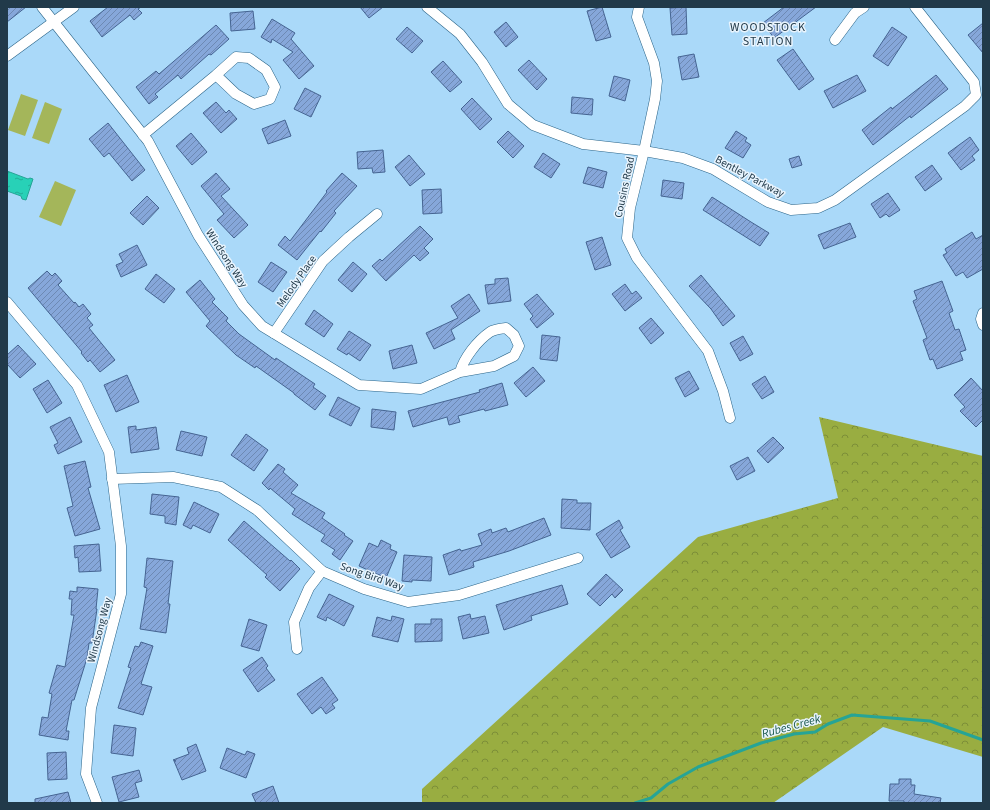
<svg xmlns="http://www.w3.org/2000/svg" width="990" height="810" viewBox="0 0 990 810" font-family="'Source Sans 3',sans-serif">
<style>
.grass{fill:#a4b65a}
.forest{fill:url(#forest-crowns)}
.water{fill:url(#water-ripples);stroke:#26a496}
.lines{fill:none;stroke-linecap:round;stroke-linejoin:round}
.stream{stroke:#26a496;stroke-width:3}
.building{fill:url(#building-hatch);stroke:#456492}
.street-casing{stroke:#2b6589;stroke-width:11}
.street{stroke:#fff;stroke-width:10}
.labels{text-anchor:middle;stroke-width:3;stroke-linejoin:round;paint-order:stroke}
.street-label{font-size:11px;fill:#213a4a;stroke:#e9f4fd}
.neighbourhood-label{font-size:12px;letter-spacing:1px;fill:#213a4a;stroke:#e9f4fd}
.water-label{font-size:12px;font-style:italic;fill:#1a594e;stroke:#e9f4fd}
</style>
<defs>
<pattern id="forest-crowns" width="20" height="18" patternUnits="userSpaceOnUse"><rect width="20" height="18" fill="#99ad41"/><path d="M2 6a3 3 0 1 1 6 0M12 15a3 3 0 1 1 6 0" fill="none" stroke="#7c8e38"/></pattern>
<pattern id="water-ripples" width="26" height="14" patternUnits="userSpaceOnUse"><rect width="26" height="14" fill="#28d1b7"/><path d="M2 4q2-2 4 0t4 0M15 11q2-2 4 0t4 0" fill="none" stroke="#22ab97"/></pattern>
<pattern id="building-hatch" width="6" height="6" patternUnits="userSpaceOnUse"><rect width="6" height="6" fill="#86a7da"/><path d="M-1 1l2-2M0 6l6-6M5 7l2-2" fill="none" stroke="#6d89b3"/></pattern>
</defs>
<rect width="100%" height="100%" fill="#aad9f9"/>
<!-- grass -->
<g class="grass">
<polygon points="21,94 38,100 25,136 8,130"/>
<polygon points="45,102 62,109 49,144 32,138"/>
<polygon points="55,181 76,190 61,226 39,217"/>
</g>
<!-- forest -->
<polygon class="forest" points="819,417 983,456 983,757 883,727 773,803 422,803 422,789 698,537 838,498"/>
<!-- water -->
<polygon class="water" points="7,171 28,179 30,178 33,179 26,200 22,199 21,196 7,191"/>
<g class="lines">
<!-- stream -->
<polyline class="stream" points="635,803 651,798 668,784 698,767 761,743 794,734 815,732 828,724 852,715 930,721 983,740"/>
</g>
<!-- building -->
<g class="building">
<polygon points="7,7 26,7 7,22"/>
<polygon points="108,7 141,7 138,9 142,13 134,20 130,15 102,37 90,21"/>
<polygon points="360,7 383,7 369,18"/>
<polygon points="602,7 611,37 596,41 587,11"/>
<polygon points="686,7 687,34 672,35 670,8"/>
<polygon points="784,7 816,7 774,38 763,23"/>
<polygon points="253,11 255,29 231,31 230,13"/>
<polygon points="272,19 295,33 291,39 314,66 299,79 283,60 293,52 272,39 271,43 261,37"/>
<polygon points="506,22 518,37 506,47 494,32"/>
<polygon points="983,23 983,53 968,35"/>
<polygon points="216,25 229,39 211,55 209,54 181,79 178,75 155,94 158,97 149,104 136,87 156,71 159,74"/>
<polygon points="407,27 423,41 412,53 396,39"/>
<polygon points="892,27 907,37 888,66 873,56"/>
<polygon points="793,49 814,79 799,90 777,60"/>
<polygon points="694,54 699,77 682,80 678,57"/>
<polygon points="529,60 547,79 537,90 518,70"/>
<polygon points="443,61 462,82 450,92 431,72"/>
<polygon points="857,75 866,91 833,108 824,91"/>
<polygon points="936,75 948,89 911,118 910,116 873,145 862,130 891,107 892,109"/>
<polygon points="614,76 630,80 625,101 609,96"/>
<polygon points="305,88 321,96 311,117 294,109"/>
<polygon points="572,97 593,99 592,115 571,113"/>
<polygon points="472,98 492,119 480,130 461,109"/>
<polygon points="216,102 226,113 229,110 237,119 221,133 203,113"/>
<polygon points="285,120 291,136 268,144 262,129"/>
<polygon points="108,123 145,170 132,181 109,153 104,157 89,139"/>
<polygon points="508,131 524,146 513,158 497,142"/>
<polygon points="736,131 747,138 745,141 751,145 743,158 725,148"/>
<polygon points="191,133 207,152 192,165 176,146"/>
<polygon points="970,137 979,150 972,156 975,160 961,170 948,153"/>
<polygon points="383,150 385,172 373,173 372,168 358,169 357,152"/>
<polygon points="543,153 560,164 551,178 534,167"/>
<polygon points="409,155 425,174 410,186 395,167"/>
<polygon points="799,156 802,165 792,168 789,159"/>
<polygon points="932,165 942,179 925,191 915,177"/>
<polygon points="588,167 607,172 603,188 583,183"/>
<polygon points="216,173 230,189 221,196 248,225 234,238 217,220 224,214 201,186"/>
<polygon points="342,173 357,186 334,211 336,213 321,232 320,231 297,260 278,245 285,236 290,241 327,192 326,191"/>
<polygon points="663,180 684,183 682,199 661,196"/>
<polygon points="441,189 442,213 423,214 422,190"/>
<polygon points="888,193 900,210 889,217 886,214 880,218 871,204"/>
<polygon points="147,196 159,208 143,225 130,213"/>
<polygon points="712,197 751,222 769,233 760,246 703,210"/>
<polygon points="850,223 856,237 824,249 818,235"/>
<polygon points="420,226 433,239 424,248 429,253 420,261 414,255 386,281 372,266 380,259 382,261"/>
<polygon points="972,232 976,239 983,235 983,269 967,278 963,272 956,276 943,255 947,253 945,249"/>
<polygon points="602,237 611,265 595,270 586,242"/>
<polygon points="137,245 147,265 121,277 116,265 123,262 119,254"/>
<polygon points="271,262 287,272 273,292 258,282"/>
<polygon points="353,262 367,274 352,292 338,280"/>
<polygon points="47,271 52,276 55,273 62,281 58,285 74,303 75,302 79,307 83,304 91,314 87,318 93,325 89,328 115,360 100,372 90,360 88,362 81,353 82,352 28,288"/>
<polygon points="156,274 175,289 164,303 145,289"/>
<polygon points="701,275 735,316 723,326 711,309 689,286"/>
<polygon points="508,278 511,301 488,304 485,285 495,284 495,279"/>
<polygon points="200,280 215,299 212,302 228,318 226,321 239,334 275,360 276,358 315,384 313,387 326,396 315,410 294,394 294,393 256,366 255,368 236,355 206,326 210,321 186,292"/>
<polygon points="942,281 953,311 949,313 955,330 959,329 966,350 960,352 963,360 937,369 933,359 930,360 923,340 927,338 913,301 917,299 914,291"/>
<polygon points="625,284 632,294 636,291 642,298 625,311 612,294"/>
<polygon points="469,294 480,311 451,330 455,339 434,349 426,333 458,318 451,306"/>
<polygon points="537,294 554,314 537,328 530,319 533,316 524,304"/>
<polygon points="314,310 333,324 324,337 305,324"/>
<polygon points="651,318 664,333 651,344 639,328"/>
<polygon points="349,331 371,345 360,361 348,353 347,355 337,349"/>
<polygon points="542,335 560,337 557,361 540,359"/>
<polygon points="743,336 753,354 740,361 730,343"/>
<polygon points="18,345 36,364 20,378 7,364 7,355"/>
<polygon points="412,345 417,363 393,369 389,351"/>
<polygon points="533,367 545,381 526,397 514,383"/>
<polygon points="689,371 699,389 685,397 675,378"/>
<polygon points="127,375 139,402 116,412 104,385"/>
<polygon points="765,376 774,392 762,399 752,384"/>
<polygon points="971,378 983,391 983,420 976,427 960,411 965,407 954,395"/>
<polygon points="48,380 62,403 47,413 33,389"/>
<polygon points="502,383 508,405 485,411 484,409 458,416 460,422 449,425 447,417 413,427 408,411 480,392 479,390"/>
<polygon points="338,397 360,408 351,426 329,415"/>
<polygon points="372,409 396,412 394,430 371,427"/>
<polygon points="70,417 82,442 58,454 54,445 58,443 50,427"/>
<polygon points="136,426 136,430 156,427 159,449 131,453 128,427"/>
<polygon points="181,431 207,437 202,456 176,450"/>
<polygon points="246,434 268,450 254,471 231,455"/>
<polygon points="773,437 784,448 768,463 757,451"/>
<polygon points="748,457 755,471 737,480 730,466"/>
<polygon points="85,461 91,487 88,488 100,529 75,536 67,508 73,506 64,466"/>
<polygon points="278,464 285,469 283,472 298,485 291,493 325,513 322,518 345,534 344,535 353,541 340,560 332,554 335,550 321,541 325,535 292,514 295,509 270,488 269,490 262,483"/>
<polygon points="152,494 179,497 176,525 165,523 165,516 150,514"/>
<polygon points="562,499 577,500 577,503 591,503 590,530 561,528"/>
<polygon points="194,502 219,514 210,533 193,525 191,529 183,525"/>
<polygon points="544,518 551,535 509,551 473,562 474,567 449,575 443,555 460,549 461,551 482,545 478,534 491,529 492,533 506,528 508,532"/>
<polygon points="619,520 623,528 620,530 630,547 611,558 596,534"/>
<polygon points="244,521 290,561 291,560 300,569 280,591 265,577 267,575 228,540"/>
<polygon points="381,540 391,545 390,549 397,552 386,578 359,566 369,543 378,547"/>
<polygon points="99,544 101,571 79,572 78,557 75,558 74,546"/>
<polygon points="404,555 432,557 431,581 412,580 412,582 402,581"/>
<polygon points="147,558 173,561 168,604 170,604 166,633 140,629 147,588 144,587"/>
<polygon points="606,574 623,590 615,598 612,594 600,606 587,594"/>
<polygon points="562,585 568,604 531,616 532,620 504,630 496,605"/>
<polygon points="77,587 98,589 96,609 97,609 92,643 89,643 87,658 74,700 72,700 66,731 69,731 68,740 39,735 42,717 48,718 52,694 49,693 57,665 65,667 74,615 71,615 72,599 69,599 70,591 77,592"/>
<polygon points="329,594 354,606 344,626 327,617 326,621 317,617"/>
<polygon points="470,614 471,619 485,616 489,633 463,639 458,617"/>
<polygon points="392,616 404,619 398,642 372,636 377,617 391,621"/>
<polygon points="249,619 267,625 259,651 241,646"/>
<polygon points="431,619 442,619 442,641 415,642 415,624 431,624"/>
<polygon points="141,642 153,646 141,684 152,687 143,715 118,708 131,668 128,667 135,646 139,647"/>
<polygon points="262,657 268,666 266,668 275,680 258,692 243,670"/>
<polygon points="322,677 338,700 332,704 335,708 326,714 321,707 312,714 297,694"/>
<polygon points="114,725 136,728 133,756 111,753"/>
<polygon points="196,744 206,771 182,780 174,761 176,761 173,760 189,754 187,748"/>
<polygon points="227,748 245,755 247,751 255,754 246,778 220,768"/>
<polygon points="66,752 67,779 48,780 47,753"/>
<polygon points="139,770 142,781 135,783 139,797 119,802 112,777"/>
<polygon points="899,779 911,779 911,785 915,785 914,794 941,798 940,803 904,803 904,801 889,801 890,784 899,784"/>
<polygon points="273,786 279,803 256,803 252,794"/>
<polygon points="68,792 71,803 35,803 35,799"/>
</g>
<g class="lines">
<!-- street casing -->
<g class="street-casing">
<g id="street">
<path d="M42,7L148,141L198,235L243,305L262,326L359,385L421,389L460,372L494,366L514,356L519,346L514,335L506,328C500,329 495,329 490,332C477,341 464,358 460,372"/>
<polyline points="427,7 460,34 482,62 508,104 533,125 583,144 644,151 683,158 713,169 768,202 791,210 818,208 835,200 965,106 976,95 974,82 915,7"/>
<polyline points="639,7 637,17 654,63 657,81 655,99 644,151 630,208 627,238 637,258 708,351 723,391 730,418"/>
<polyline points="835,40 855,13 864,7"/>
<polyline points="7,56 74,7"/>
<polyline points="143,135 216,75 236,94 254,104 270,99 275,87 266,70 249,58 236,57 216,75"/>
<polyline points="7,302 77,385 109,452 121,546 121,594 91,708 86,774 97,803"/>
<polyline points="983,313 981,319 983,325"/>
<polyline points="274,333 323,261 349,237 377,214"/>
<polyline points="112,479 173,477 221,487 257,510 322,571 364,589 408,602 459,595 578,558"/>
<polyline points="297,649 294,622 309,588 322,571"/>
</g>
</g>
<!-- street -->
<use href="#street" class="street"/>
</g>
<g class="labels">
<!-- street labels -->
<g class="street-label">
<text transform="translate(750 176) rotate(28)" y="4">Bentley Parkway</text>
<text transform="translate(624 187) rotate(-78)" y="4">Cousins Road</text>
<text transform="translate(227 258) rotate(57)" y="4">Windsong Way</text>
<text transform="translate(296 281) rotate(-55)" y="4">Melody Place</text>
<text transform="translate(372 576) rotate(19)" y="4">Song Bird Way</text>
<text transform="translate(99 630) rotate(-75)" y="4">Windsong Way</text>
</g>
<!-- neighbourhood labels -->
<g class="neighbourhood-label">
<text x="768" y="31">WOODSTOCK<tspan x="768" dy="14">STATION</tspan></text>
</g>
<!-- water labels -->
<g class="water-label">
<text transform="translate(791 726) rotate(-15)" y="4">Rubes Creek</text>
</g>
</g>
<!-- border -->
<rect width="990" height="810" fill="none" stroke="#213a4a" stroke-width="16"/>
</svg>
